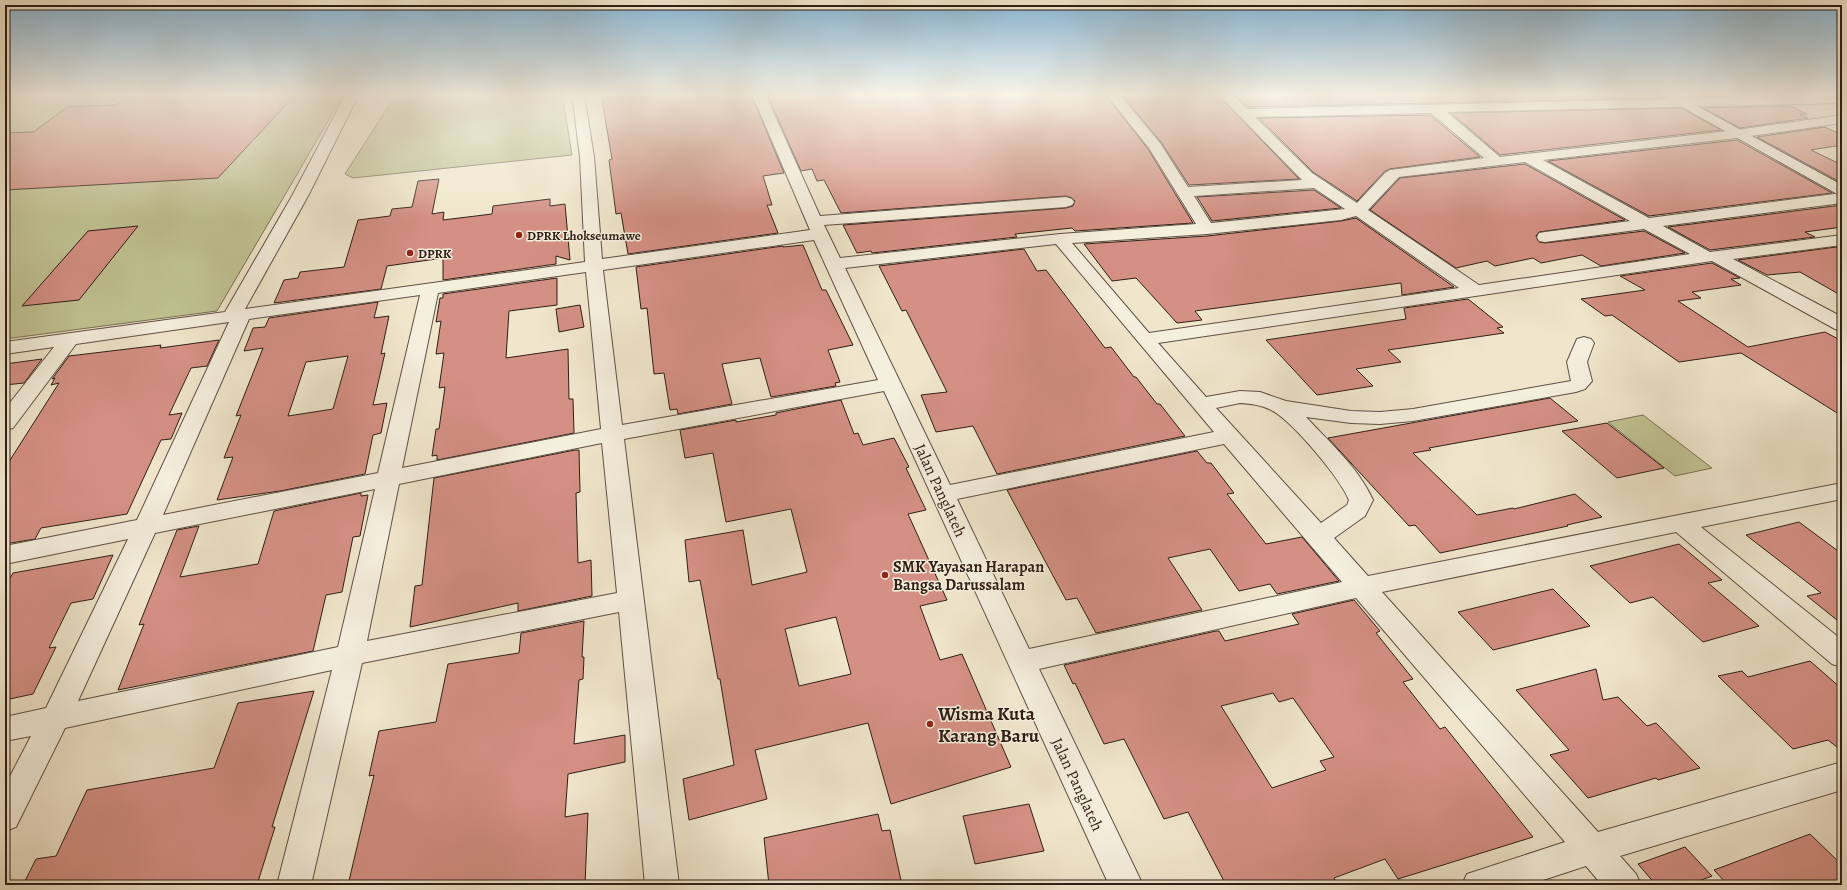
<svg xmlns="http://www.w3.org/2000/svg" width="1847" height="890" viewBox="0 0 1847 890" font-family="Alegreya,serif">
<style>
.green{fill:#c1c393;stroke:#787054}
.building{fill:#d49084;stroke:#2f1e16;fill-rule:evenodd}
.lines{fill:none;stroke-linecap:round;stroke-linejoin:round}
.street-casing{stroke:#5f5044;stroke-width:2}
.secondary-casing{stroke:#2f1e16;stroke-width:2}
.street{fill:#f5efde;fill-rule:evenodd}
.secondary{fill:#f5efde;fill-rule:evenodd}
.poi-dot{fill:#8f2418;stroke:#f5efde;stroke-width:1.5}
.labels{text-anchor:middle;stroke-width:3;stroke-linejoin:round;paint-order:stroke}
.far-poi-label{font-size:13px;font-weight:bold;fill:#2f1e16;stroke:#f5efde;text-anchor:start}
.street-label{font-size:16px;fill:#2f1e16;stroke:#f5efde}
.poi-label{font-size:16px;font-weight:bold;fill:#2f1e16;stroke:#f5efde;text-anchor:start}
.near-poi-label{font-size:19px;font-weight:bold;fill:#2f1e16;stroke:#f5efde;text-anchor:start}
</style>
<rect width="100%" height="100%" fill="#f0e6cc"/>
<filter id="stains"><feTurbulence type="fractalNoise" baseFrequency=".005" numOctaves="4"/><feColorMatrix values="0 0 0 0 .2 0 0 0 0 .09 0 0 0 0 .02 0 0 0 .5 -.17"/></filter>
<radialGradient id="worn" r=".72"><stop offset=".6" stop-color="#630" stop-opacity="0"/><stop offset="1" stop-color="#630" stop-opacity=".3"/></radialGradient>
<!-- green -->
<g class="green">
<polygon points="5,94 130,94 116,105 67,107 34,132 5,133 5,108 19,98 5,97"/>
<polygon points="296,94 344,94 217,311 5,339 5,182"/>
<polygon points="396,94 562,94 572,155 353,178 345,174"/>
<polygon points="1643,415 1712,468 1675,476 1608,422"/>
</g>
<!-- building -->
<g class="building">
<polygon points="130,94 296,94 218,178 5,190 5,133 34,132 67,107 116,105"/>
<polygon points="601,94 751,94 784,173 763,176 772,205 767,205 778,233 628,254 621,213 616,214 609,160 612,159"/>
<polygon points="767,94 1105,94 1148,149 1193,223 1075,231 1072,228 1015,234 1017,237 872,253 871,251 857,253 843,225 1066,208 1073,206 1075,201 1072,198 1066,196 841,213 824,180 817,181 812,169 801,171"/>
<polygon points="1121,94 1217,94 1299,179 1189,185 1161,142"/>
<polygon points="1234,94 1658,94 1663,98 1248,107"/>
<polygon points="1679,94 1769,94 1771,95 1684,97"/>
<polygon points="1791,106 1807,114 1800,114 1808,118 1740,128 1703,108"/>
<polygon points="1681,108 1721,130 1500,155 1451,113"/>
<polygon points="1430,115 1480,157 1389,169 1384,172 1357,201 1313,172 1259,118"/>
<polygon points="1825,127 1842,135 1842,145 1811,150 1842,165 1842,183 1757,137"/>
<polygon points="1737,140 1832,193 1649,216 1548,161"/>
<polygon points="1525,164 1625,220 1539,232 1536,236 1539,242 1545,243 1644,231 1685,253 1601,266 1582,255 1541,263 1533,258 1495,266 1487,261 1456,268 1370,210 1400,178"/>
<polygon points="439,179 432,214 444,212 443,220 492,214 493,206 550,199 550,206 565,204 570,260 556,256 556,264 443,280 443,258 387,266 381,289 274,303 284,280 298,278 300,272 344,267 358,220 390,216 392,209 412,207 418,181"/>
<polygon points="1314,190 1341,208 1212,221 1197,197"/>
<polygon points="1842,205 1842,227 1805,232 1815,237 1710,250 1668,227"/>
<polygon points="1356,218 1454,287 1402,295 1401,283 1195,311 1202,320 1177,323 1136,278 1112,281 1084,244 1207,236 1341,221"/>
<polygon points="138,226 79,300 22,306 88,231"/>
<polygon points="803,245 822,290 826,290 853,345 828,350 840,382 835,383 836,386 771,397 760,358 722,364 732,404 678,414 677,409 670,410 664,373 654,374 647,308 641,309 636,267 783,246 783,247"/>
<polygon points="1836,247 1842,251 1842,296 1800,272 1767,275 1738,260"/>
<polygon points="1024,249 1037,271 1046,270 1105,348 1111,347 1134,377 1136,377 1157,404 1160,404 1185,436 997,474 973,426 936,432 921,395 947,392 906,310 902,311 879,266"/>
<polygon points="1712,263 1740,278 1731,279 1741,285 1692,292 1701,298 1678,301 1748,347 1825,332 1842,341 1842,416 1741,353 1679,362 1612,315 1605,316 1581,299 1645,290 1620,276"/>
<polygon points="557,278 557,305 509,311 506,358 568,349 569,399 573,399 574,433 437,460 437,455 432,456 436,429 439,429 445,387 439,388 444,353 436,354 441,321 436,322 440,298 443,298 443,294"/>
<polygon points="1468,299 1503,327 1497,328 1504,333 1388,350 1401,362 1356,369 1373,386 1317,395 1266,340 1406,319 1404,308"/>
<path d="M378,302L374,318L389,316L381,354L385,353L373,405L387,403L381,433L373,435L365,474L280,491L217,500L233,457L224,458L241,415L236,416L263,348L244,351L253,328L265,327L269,318ZM348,356L333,409L288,416L306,362Z"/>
<polygon points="580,305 584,327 559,332 556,309"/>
<polygon points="219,340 207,366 191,368 169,415 182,413 171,439 161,440 127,514 41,528 35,539 5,544 5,468 59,383 51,385 55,378 52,379 69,356 161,345 160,348"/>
<polygon points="42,359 24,383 5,385 5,364"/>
<polygon points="1550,398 1578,421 1429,448 1431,450 1413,453 1477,515 1513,508 1514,509 1575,494 1602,517 1567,525 1568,526 1440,553 1415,525 1409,526 1328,438"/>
<path d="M841,400L854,434L858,433L863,445L894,438L909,467L906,468L926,510L908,514L947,600L920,606L940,660L962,654L1011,767L891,804L868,723L755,750L767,799L689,820L683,779L734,765L720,679H718L700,580L689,582L685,540L743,530L752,585L807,572L791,509L726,522L713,453L685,458L680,430L736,420V422L776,415V413ZM836,617L851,674L799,686L785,629Z"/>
<polygon points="1607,423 1664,468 1617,478 1562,431"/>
<polygon points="575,450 579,450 580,492 576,493 578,563 591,560 592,596 518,611 518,603 410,627 415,586 422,585 434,478"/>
<polygon points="1197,451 1207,463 1211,463 1234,493 1227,494 1266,544 1302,537 1339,581 1277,594 1270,584 1239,591 1210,549 1168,558 1202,610 1096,633 1077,598 1066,600 1007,490"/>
<polygon points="361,493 361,496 368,495 360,536 353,537 342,592 326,595 313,651 118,690 144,624 139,625 177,530 199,526 180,577 258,564 274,511"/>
<polygon points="1799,522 1842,554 1842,624 1807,596 1821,593 1746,535"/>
<polygon points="1679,544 1722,580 1708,583 1759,626 1703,642 1653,597 1630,603 1590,566"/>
<polygon points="113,555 93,599 71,603 49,648 56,647 33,694 5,700 5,587 13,573"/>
<polygon points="1553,589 1590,626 1493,650 1458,612"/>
<path d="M1354,600L1380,631L1376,633L1413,679L1403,682L1440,729L1445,727L1533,837L1398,879L1385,859L1334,878L1338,885H1226L1188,812L1164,819L1124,739L1104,744L1075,683L1073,684L1064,665L1216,631H1219L1225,641L1299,624L1292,614ZM1273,693L1279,702L1293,698L1334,757L1320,761L1326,770L1272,788L1221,706Z"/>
<polygon points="584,621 582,657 584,657 583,679 579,680 574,744 625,735 625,762 568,774 565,817 588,813 585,885 348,885 374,775 369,776 379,731 436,722 448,664 519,653 521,633"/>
<polygon points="1810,661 1842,689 1842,751 1828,740 1793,749 1718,676 1742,671 1748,677"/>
<polygon points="1596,669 1603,700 1618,697 1647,726 1656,723 1700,768 1658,780 1656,778 1588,798 1550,755 1569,750 1516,690"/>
<polygon points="314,691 272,827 275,827 257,885 23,885 36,859 56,856 87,790 214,768 238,703"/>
<polygon points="1029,804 1044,851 975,864 963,816"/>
<polygon points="878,814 882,831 890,830 902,885 769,885 764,838"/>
<polygon points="1810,834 1842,865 1842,885 1728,885 1714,870"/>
<polygon points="1685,847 1712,876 1688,885 1656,885 1638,864"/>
</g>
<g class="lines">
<!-- street casing -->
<g class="street-casing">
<path id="street" d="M346,94H359L308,196L245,309L585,262L580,157L572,94H584L594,157L602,259L810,230L752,94H765L820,216L1066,197L1072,199L1074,202L1072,205L1066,207L824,225L840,258L1060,234L1196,224L1149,148L1106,94H1119L1160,143L1188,187L1302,180L1218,94H1232L1247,109L1842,95V103L1447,112L1500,157L1737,130L1842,115V123L1737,138L1543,160L1649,218L1842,193V203L1663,226L1710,252L1842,235V245L1733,259L1842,317V331L1835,329L1712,261L1158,343L1206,397L1240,391L1260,392L1286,401L1351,411L1380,412L1413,409L1571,381L1567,362L1577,339L1584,337L1591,339L1594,343L1587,362L1592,381L1585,389L1576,392L1413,421L1380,424L1351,423L1306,417C1330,443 1358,467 1373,500L1365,516L1334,538L1368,576L1842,483V499L1701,527L1842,640V667L1832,664L1676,532L1382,592L1598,832L1842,762V790L1620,856L1636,874L1641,885H1602L1586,866L1528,885H1462L1467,874L1565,842L1356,598L1039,669L1143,885H1109L884,391L624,439L679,885H645L619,612L362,663L311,885H277L332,670L65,728L16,827L5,831V786L31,736L5,741V717L46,708L128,539L5,564V546L137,520L229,322L76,344L13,428L5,430V409L54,347L5,354V342L225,312L292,196ZM1431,113L1484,158L1390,170L1385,173L1357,203L1312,173L1255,117ZM1525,162L1630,221L1545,232L1539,233L1537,237L1539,241L1545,242L1644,229L1690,254L1479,285L1368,210L1399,177ZM1314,188L1345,209L1211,223L1194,196ZM1356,216L1459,288L1149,333L1072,243L1207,234L1341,220ZM814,240L878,380L622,425L603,270ZM1056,244L1214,432L950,485L845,268ZM586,272L601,429L402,468L438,293ZM420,295L378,473L163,515L249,319ZM1240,403C1252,404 1262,405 1273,411C1294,423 1340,478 1349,500L1347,505L1321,523L1216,408ZM602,443L617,593L367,641L399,484ZM1224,444L1342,582L1029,649L957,499ZM375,489L338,647L78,701L155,533Z"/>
</g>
<!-- secondary casing -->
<g class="secondary-casing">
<polygon id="secondary" points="1659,94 1675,94 1842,185 1842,196 1837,194"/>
</g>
<!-- street -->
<use href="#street" class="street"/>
<!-- secondary -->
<use href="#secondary" class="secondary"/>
</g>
<!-- sky -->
<linearGradient id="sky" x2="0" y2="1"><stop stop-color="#89b8d7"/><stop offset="0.43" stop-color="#f8f4e8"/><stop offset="1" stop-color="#f8f4e8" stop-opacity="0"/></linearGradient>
<rect width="1847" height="219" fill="url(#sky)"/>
<!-- markers -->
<g class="poi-dot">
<circle cx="519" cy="235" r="4"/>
<circle cx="410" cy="253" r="4"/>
<circle cx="885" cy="575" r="4"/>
<circle cx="930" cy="724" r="4"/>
</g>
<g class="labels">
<!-- far-poi labels -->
<g class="far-poi-label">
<text x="527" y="240">DPRK Lhokseumawe</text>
<text x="418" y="258">DPRK</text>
</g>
<!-- street labels -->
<g class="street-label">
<text transform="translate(941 490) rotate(65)" y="6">Jalan Panglateh</text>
<text transform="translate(1078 784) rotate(65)" y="6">Jalan Panglateh</text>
</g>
<!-- poi labels -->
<g class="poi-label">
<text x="893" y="572">SMK Yayasan Harapan<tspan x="893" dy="18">Bangsa Darussalam</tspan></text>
</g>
<!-- near-poi labels -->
<g class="near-poi-label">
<text x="938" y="720">Wisma Kuta<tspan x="938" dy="22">Karang Baru</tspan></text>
</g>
</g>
<!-- margin -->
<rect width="1847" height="890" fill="none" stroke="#f0e6cc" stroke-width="20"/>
<rect x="6" y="6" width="1835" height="878" fill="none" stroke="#2f1e16" stroke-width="2"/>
<rect x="10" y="10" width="1827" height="870" fill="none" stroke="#2f1e16"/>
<rect width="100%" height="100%" filter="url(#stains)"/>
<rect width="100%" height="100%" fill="url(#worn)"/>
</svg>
